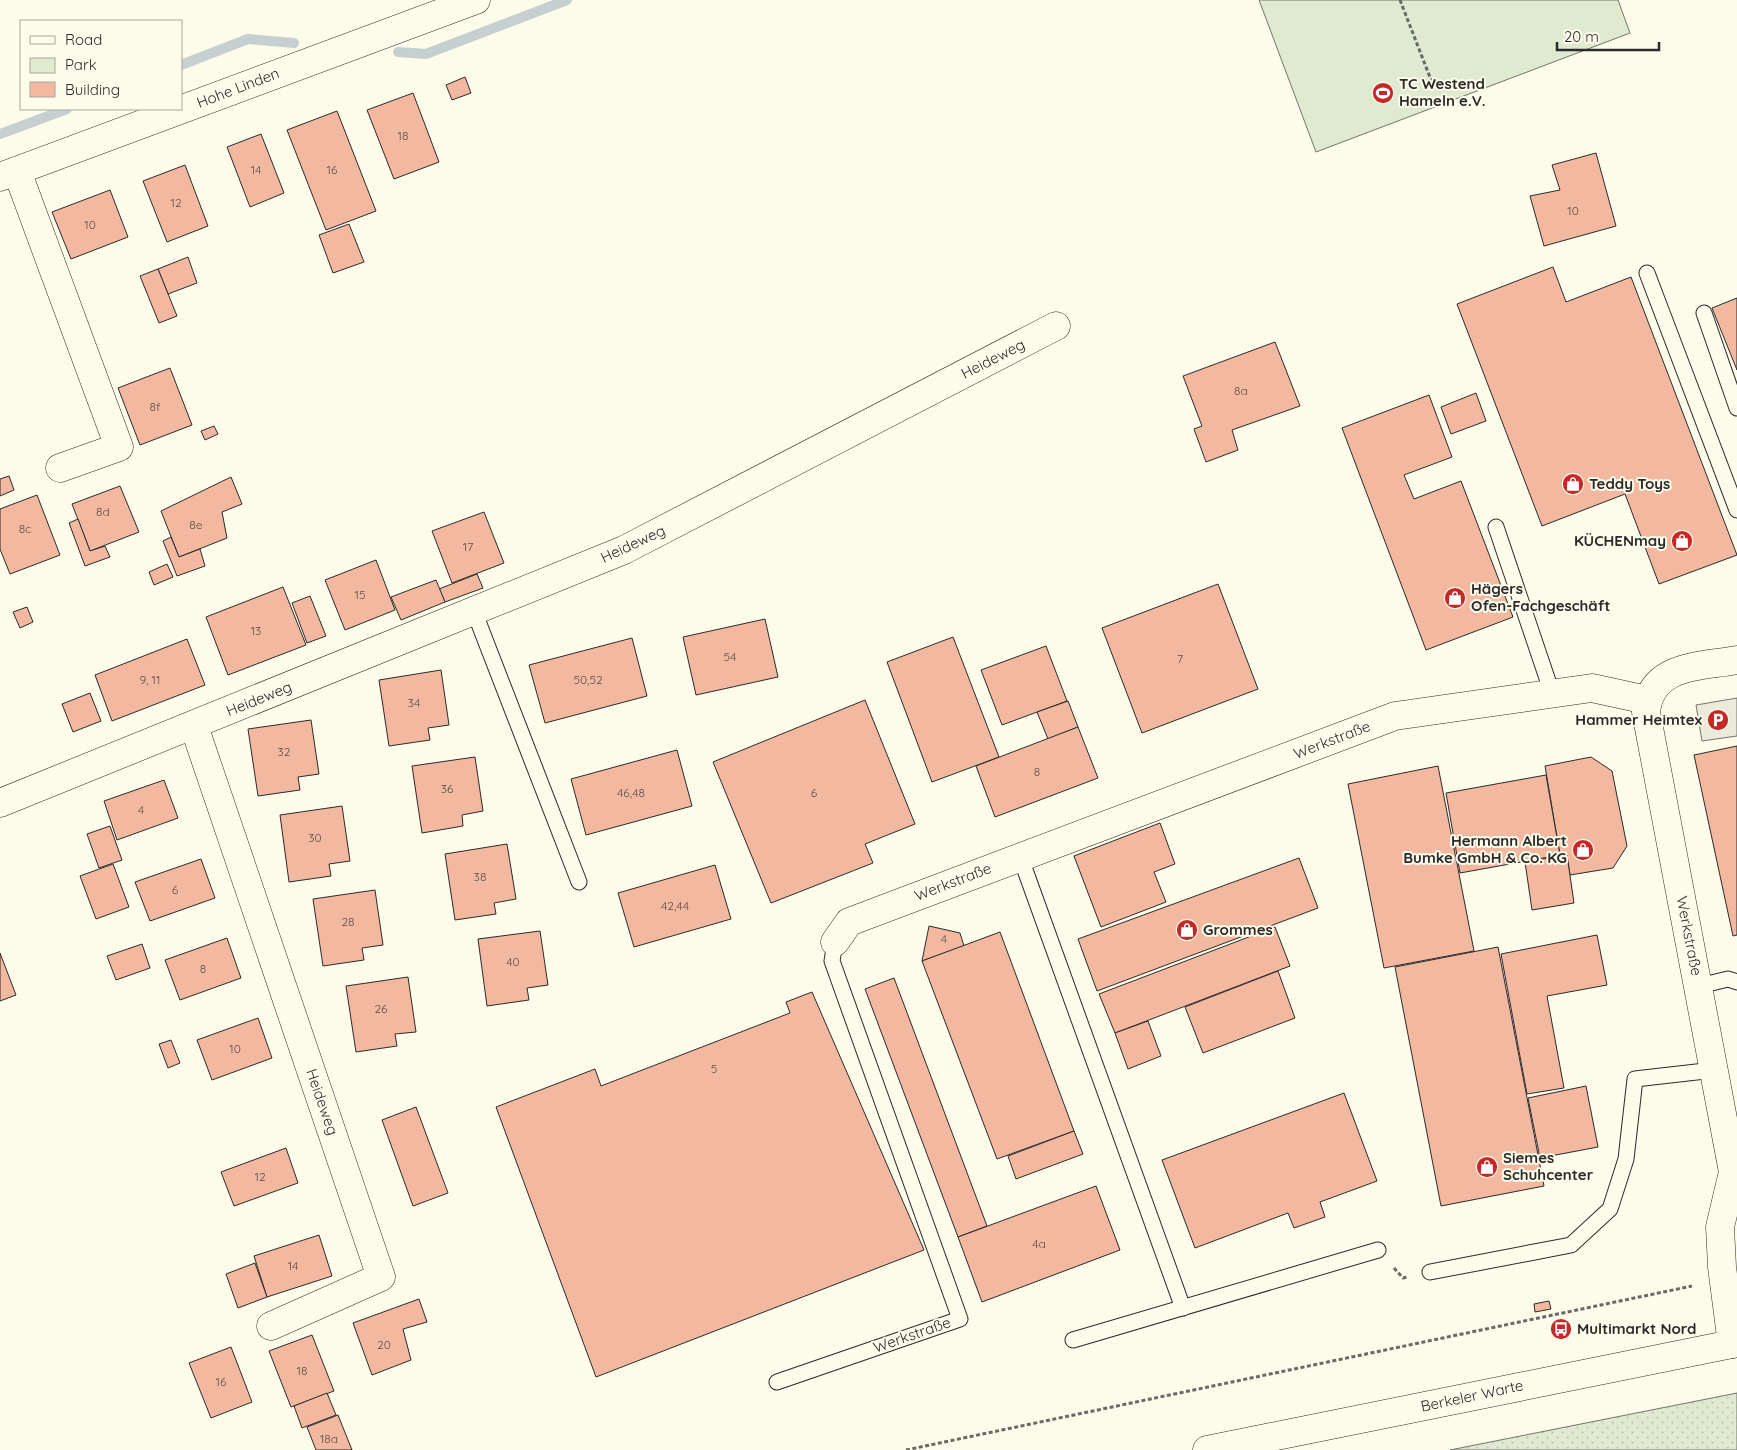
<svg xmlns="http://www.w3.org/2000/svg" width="1737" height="1450" viewBox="0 0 1737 1450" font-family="Quicksand,sans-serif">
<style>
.grass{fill:url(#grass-dots);stroke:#74746e}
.park{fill:#deebd1;stroke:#74746e}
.parking{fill:#eceadb;stroke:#74746e}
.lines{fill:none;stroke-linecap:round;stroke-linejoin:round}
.stream{stroke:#c7d0d0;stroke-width:10}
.building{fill:#f2b8a0;stroke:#2b2b2b}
.lane-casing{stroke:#2b2b2b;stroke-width:17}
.street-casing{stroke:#2b2b2b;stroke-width:29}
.primary-casing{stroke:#2b2b2b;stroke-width:29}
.path{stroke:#6a6964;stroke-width:3;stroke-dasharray:4 2.5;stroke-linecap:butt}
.lane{stroke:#fdfbea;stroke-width:15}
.street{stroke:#fdfbea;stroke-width:28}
.primary{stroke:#fdfbea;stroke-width:28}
.labels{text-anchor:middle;stroke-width:4;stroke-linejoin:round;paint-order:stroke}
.number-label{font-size:12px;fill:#5d4e48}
.poi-label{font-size:15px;font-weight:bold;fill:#2b2b2b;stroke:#fdfbea;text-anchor:start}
.street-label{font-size:15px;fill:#2b2b2b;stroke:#fdfbea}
</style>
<defs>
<pattern id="grass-dots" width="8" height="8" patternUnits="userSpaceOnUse" patternTransform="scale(1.25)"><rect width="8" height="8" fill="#deebd1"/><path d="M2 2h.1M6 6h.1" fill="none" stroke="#bfcab4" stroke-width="1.8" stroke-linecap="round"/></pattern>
</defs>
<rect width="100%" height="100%" fill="#fdfbea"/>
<!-- grass -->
<polygon class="grass" points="1737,1393 1737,1450 1450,1450"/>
<!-- park -->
<polygon class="park" points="1259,0 1618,0 1630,33 1316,152"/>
<!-- parking -->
<polygon class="parking" points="1737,698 1737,736 1702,741 1696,705"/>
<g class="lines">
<!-- stream -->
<g class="stream">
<polyline points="398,52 426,54 567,0"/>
<polyline points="181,65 248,39 294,43"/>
<polyline points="0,134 67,109"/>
</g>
</g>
<!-- building -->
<g class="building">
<polygon points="465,77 471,93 452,100 446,85"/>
<polygon points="413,93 439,162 394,179 367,110"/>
<polygon points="337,111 376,211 326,230 287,130"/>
<polygon points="261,134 284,193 250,207 227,147"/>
<polygon points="1596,153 1616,226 1544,246 1530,196 1560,190 1552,165"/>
<polygon points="185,165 208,226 167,242 143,181"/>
<polygon points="110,190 128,237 71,259 52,212"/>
<polygon points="349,224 364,262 333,273 319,235"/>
<polygon points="188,257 197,283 168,294 158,269"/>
<polygon points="1553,267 1566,302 1631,277 1737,555 1659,584 1625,494 1542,526 1457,304"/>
<polygon points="158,269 177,316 159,323 140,276"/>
<polygon points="1737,298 1737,370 1712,308"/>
<polygon points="1275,342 1300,406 1232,430 1238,450 1206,462 1194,429 1202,426 1183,376"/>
<polygon points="170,368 192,425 140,445 118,388"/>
<polygon points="1476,393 1486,421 1451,434 1441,407"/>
<polygon points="1429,395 1452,457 1404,475 1414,499 1461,481 1513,617 1426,650 1342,428"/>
<polygon points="214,426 218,434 205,440 201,431"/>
<polygon points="9,476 14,490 0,496 0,479"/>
<polygon points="231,477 242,504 222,512 227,538 179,557 161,511"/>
<polygon points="120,486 139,532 90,551 72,504"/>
<polygon points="37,495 60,555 10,574 0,549 0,509"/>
<polygon points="484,512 504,563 452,583 432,531"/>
<polygon points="78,519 90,551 105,546 110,557 85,566 69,523"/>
<polygon points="171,537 179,557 200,549 205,566 177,576 163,541"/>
<polygon points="376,560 395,610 345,630 325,580"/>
<polygon points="167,564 173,577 154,585 149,572"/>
<polygon points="477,574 483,588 445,602 439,589"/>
<polygon points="436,580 445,602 401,620 391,597"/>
<polygon points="1218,584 1258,689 1142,733 1102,628"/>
<polygon points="283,587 306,645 228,675 206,617"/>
<polygon points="310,596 326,636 307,643 292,603"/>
<polygon points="27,607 33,622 20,628 13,612"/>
<polygon points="765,619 778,677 696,695 683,637"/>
<polygon points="953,637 999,757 932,782 887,662"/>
<polygon points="632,638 647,696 545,723 529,665"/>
<polygon points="187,639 205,685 112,721 95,675"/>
<polygon points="1046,646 1067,701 1002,725 981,670"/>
<polygon points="441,670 449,725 428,728 430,740 389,746 379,680"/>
<polygon points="90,693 101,721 73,732 62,704"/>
<polygon points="865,700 915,824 865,844 873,863 771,903 713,762"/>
<polygon points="1068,701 1078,727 1048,739 1037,712"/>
<polygon points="311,720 319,774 298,777 300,790 258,796 248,729"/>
<polygon points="1078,727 1098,778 995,817 976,766"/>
<polygon points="1737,746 1737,935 1733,936 1694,755"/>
<polygon points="677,750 692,806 586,835 571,779"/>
<polygon points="475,757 483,811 462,815 463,826 422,833 412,766"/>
<polygon points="1591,757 1612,771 1627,846 1613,868 1570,875 1567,855 1560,855 1545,766"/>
<polygon points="1438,766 1474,951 1384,968 1348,784"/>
<polygon points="1546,775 1560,855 1460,873 1446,793"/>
<polygon points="164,780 178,818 117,840 104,801"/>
<polygon points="342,806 350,861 329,864 331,876 289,882 280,815"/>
<polygon points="1160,823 1175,864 1154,872 1166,902 1101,927 1074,856"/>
<polygon points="110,826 122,860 99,868 87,834"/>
<polygon points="507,844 516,899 494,903 496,914 455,920 445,854"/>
<polygon points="1567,855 1574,903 1532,910 1525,862"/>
<polygon points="1299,858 1318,908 1097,991 1078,939"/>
<polygon points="201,859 215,898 150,921 135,882"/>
<polygon points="113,864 129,907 96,919 80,876"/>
<polygon points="715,865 731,919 634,947 618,893"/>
<polygon points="375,890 383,945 362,948 364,960 323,966 313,899"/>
<polygon points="929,926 960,933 964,946 922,961"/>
<polygon points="1275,927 1290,966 1115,1033 1099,994"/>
<polygon points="540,931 548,985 527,988 529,1000 487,1006 478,939"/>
<polygon points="1000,932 1074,1131 997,1159 922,961"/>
<polygon points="1597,935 1607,985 1547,996 1564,1088 1527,1094 1501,954"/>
<polygon points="227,938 241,978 180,1000 165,960"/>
<polygon points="142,944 150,968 116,980 107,956"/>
<polygon points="1498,947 1544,1186 1441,1206 1395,967"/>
<polygon points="0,953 16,995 0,1001"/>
<polygon points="1278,971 1295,1018 1203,1053 1185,1007"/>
<polygon points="408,977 416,1032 395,1034 397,1046 356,1052 346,986"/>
<polygon points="894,978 987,1226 958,1237 865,989"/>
<polygon points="812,992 924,1250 596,1377 496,1107 595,1069 601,1086 790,1013 786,1002"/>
<polygon points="258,1018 272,1058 212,1080 197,1040"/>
<polygon points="1148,1021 1161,1056 1128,1069 1115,1033"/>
<polygon points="171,1040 180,1063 168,1068 159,1044"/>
<polygon points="1586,1086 1598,1147 1540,1158 1528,1098"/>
<polygon points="1344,1093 1377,1181 1320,1202 1325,1217 1294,1228 1288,1213 1195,1248 1162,1160"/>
<polygon points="416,1107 448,1193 413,1206 382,1120"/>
<polygon points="1074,1131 1083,1154 1016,1179 1008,1156"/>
<polygon points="286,1148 298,1183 234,1206 221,1172"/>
<polygon points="1096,1186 1120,1250 982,1302 958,1237"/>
<polygon points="319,1235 332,1276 267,1297 254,1256"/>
<polygon points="255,1263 267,1297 238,1308 226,1274"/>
<polygon points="419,1299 427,1322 403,1329 411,1360 372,1375 353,1323"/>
<polygon points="1549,1301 1551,1309 1535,1312 1534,1304"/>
<polygon points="312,1335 334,1391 291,1407 269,1351"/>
<polygon points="231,1347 252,1402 211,1418 189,1363"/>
<polygon points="327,1393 336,1415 302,1428 294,1406"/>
<polygon points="338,1415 352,1450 316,1450 307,1427"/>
</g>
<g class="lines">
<!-- lane casing -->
<g class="lane-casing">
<g id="lane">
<polyline points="1647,273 1737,510"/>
<polyline points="1704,313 1737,408"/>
<polyline points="1496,527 1552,693"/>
<polyline points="474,611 579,882"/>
<polyline points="1020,856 1183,1308"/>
<polyline points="1699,986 1728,979 1737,982"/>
<polyline points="1430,1272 1571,1245 1610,1209 1626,1159 1635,1079 1714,1070"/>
<polyline points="1073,1340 1378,1250"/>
<polyline points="777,1382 960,1319 832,961 835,942"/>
</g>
</g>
<!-- street casing -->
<g class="street-casing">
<g id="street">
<polyline points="17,171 119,447 60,468"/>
<polyline points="0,177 476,0"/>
<polyline points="194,726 381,1277 271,1326"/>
<polyline points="0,803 624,550 1056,326"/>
<polyline points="835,942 849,922 1395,716 1592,688 1647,700"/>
<path d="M1732,1344L1722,1267L1720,1227L1733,1172L1646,712C1651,664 1699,667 1737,660"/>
</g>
</g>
<!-- primary casing -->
<g class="primary-casing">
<polyline id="primary" points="1207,1450 1737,1343"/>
</g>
<!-- path -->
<g class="path">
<polyline points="1400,0 1433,85"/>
<polyline points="1394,1268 1403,1278 1408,1277"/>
<polyline points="906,1450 1692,1286"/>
</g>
<!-- lane -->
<use href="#lane" class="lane"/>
<!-- street -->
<use href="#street" class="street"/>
<!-- primary -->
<use href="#primary" class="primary"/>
</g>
<!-- icons -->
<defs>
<g id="stadium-disc" transform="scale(1.125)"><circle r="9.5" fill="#c62828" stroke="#fdfbea"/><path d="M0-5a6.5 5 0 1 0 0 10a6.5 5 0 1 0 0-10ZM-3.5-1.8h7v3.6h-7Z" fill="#fff"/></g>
<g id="shop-disc" transform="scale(1.125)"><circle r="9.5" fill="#c62828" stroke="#fdfbea"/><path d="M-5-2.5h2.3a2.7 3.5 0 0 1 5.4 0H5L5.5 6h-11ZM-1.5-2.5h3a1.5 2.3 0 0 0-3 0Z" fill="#fff"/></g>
<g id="parking-disc" transform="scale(1.125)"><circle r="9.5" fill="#c62828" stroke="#fdfbea"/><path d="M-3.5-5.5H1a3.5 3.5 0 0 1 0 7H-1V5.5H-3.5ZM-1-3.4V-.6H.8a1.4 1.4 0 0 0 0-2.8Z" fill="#fff"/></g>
<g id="bus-disc" transform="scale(1.125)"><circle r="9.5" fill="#c62828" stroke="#fdfbea"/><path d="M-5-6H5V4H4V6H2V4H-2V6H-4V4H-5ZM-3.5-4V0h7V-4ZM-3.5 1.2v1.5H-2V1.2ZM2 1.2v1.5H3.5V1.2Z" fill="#fff"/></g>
</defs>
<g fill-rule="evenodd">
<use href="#stadium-disc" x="1383" y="93"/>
<use href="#shop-disc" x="1573" y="484"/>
<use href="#shop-disc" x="1682" y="541"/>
<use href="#shop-disc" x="1455" y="598"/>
<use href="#parking-disc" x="1718" y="720"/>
<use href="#shop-disc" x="1583" y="850"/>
<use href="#shop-disc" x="1187" y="930"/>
<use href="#shop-disc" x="1487" y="1167"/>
<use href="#bus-disc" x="1561" y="1329"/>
</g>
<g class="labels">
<!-- number labels -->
<g class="number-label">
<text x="403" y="140">18</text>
<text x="256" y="174">14</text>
<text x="332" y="174">16</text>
<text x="176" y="207">12</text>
<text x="1573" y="215">10</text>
<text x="90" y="229">10</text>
<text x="1241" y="395">8a</text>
<text x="155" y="411">8f</text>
<text x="103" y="516">8d</text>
<text x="196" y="529">8e</text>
<text x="25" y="533">8c</text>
<text x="468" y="551">17</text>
<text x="360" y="599">15</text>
<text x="256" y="635">13</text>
<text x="730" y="661">54</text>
<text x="1180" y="663">7</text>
<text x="150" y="684">9, 11</text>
<text x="588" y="684">50,52</text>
<text x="414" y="707">34</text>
<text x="284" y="756">32</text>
<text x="1037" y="776">8</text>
<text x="447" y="793">36</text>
<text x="631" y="797">46,48</text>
<text x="814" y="797">6</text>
<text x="141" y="814">4</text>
<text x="315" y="842">30</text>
<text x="480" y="881">38</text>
<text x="175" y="894">6</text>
<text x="675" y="910">42,44</text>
<text x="348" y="926">28</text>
<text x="944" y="943">4</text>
<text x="513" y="966">40</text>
<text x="203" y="973">8</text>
<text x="381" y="1013">26</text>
<text x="235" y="1053">10</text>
<text x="714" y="1073">5</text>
<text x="260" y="1181">12</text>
<text x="1039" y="1248">4a</text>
<text x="293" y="1270">14</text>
<text x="384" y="1349">20</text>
<text x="302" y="1375">18</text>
<text x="221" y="1386">16</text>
<text x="329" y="1443">18a</text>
</g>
<!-- poi labels -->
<g class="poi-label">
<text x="1399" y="89">TC Westend<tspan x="1399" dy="17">Hameln e.V.</tspan></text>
<text x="1589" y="489">Teddy Toys</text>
<text x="1666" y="546" text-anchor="end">KÜCHENmay</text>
<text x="1471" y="594">Hägers<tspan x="1471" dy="17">Ofen-Fachgeschäft</tspan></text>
<text x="1702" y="725" text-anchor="end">Hammer Heimtex</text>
<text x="1567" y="846" text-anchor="end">Hermann Albert<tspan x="1567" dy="17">Bumke GmbH &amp; Co. KG</tspan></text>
<text x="1203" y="935">Grommes</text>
<text x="1503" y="1163">Siemes<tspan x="1503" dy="17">Schuhcenter</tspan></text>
<text x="1577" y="1334">Multimarkt Nord</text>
</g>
<!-- street labels -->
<g class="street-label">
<text transform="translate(238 88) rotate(-21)" y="5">Hohe Linden</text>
<text transform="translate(993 359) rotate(-27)" y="5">Heideweg</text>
<text transform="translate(633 544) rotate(-25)" y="5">Heideweg</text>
<text transform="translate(259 699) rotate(-22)" y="5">Heideweg</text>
<text transform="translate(1332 740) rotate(-21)" y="5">Werkstraße</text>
<text transform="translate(953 882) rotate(-21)" y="5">Werkstraße</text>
<text transform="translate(1689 936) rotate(79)" y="5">Werkstraße</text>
<text transform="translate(322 1102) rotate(71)" y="5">Heideweg</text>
<text transform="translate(912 1335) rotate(-19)" y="5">Werkstraße</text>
<text transform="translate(1472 1396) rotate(-12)" y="5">Berkeler Warte</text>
</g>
</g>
<!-- legend -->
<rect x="20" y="20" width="162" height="90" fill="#fdfbea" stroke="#a9a89e"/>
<rect x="30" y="36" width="25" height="8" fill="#fdfbea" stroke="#a9a89e"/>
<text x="65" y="45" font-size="15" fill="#2b2b2b">Road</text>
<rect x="30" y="58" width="25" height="15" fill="#deebd1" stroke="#a9a89e"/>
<text x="65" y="70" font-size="15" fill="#2b2b2b">Park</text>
<rect x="30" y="82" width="25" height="15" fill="#f2b8a0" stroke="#a9a89e"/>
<text x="65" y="95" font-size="15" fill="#2b2b2b">Building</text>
<!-- scale -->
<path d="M1557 42v8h102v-8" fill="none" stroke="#2b2b2b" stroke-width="2.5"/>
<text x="1564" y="42" font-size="15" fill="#2b2b2b" stroke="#fdfbea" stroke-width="4" paint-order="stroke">20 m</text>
</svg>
